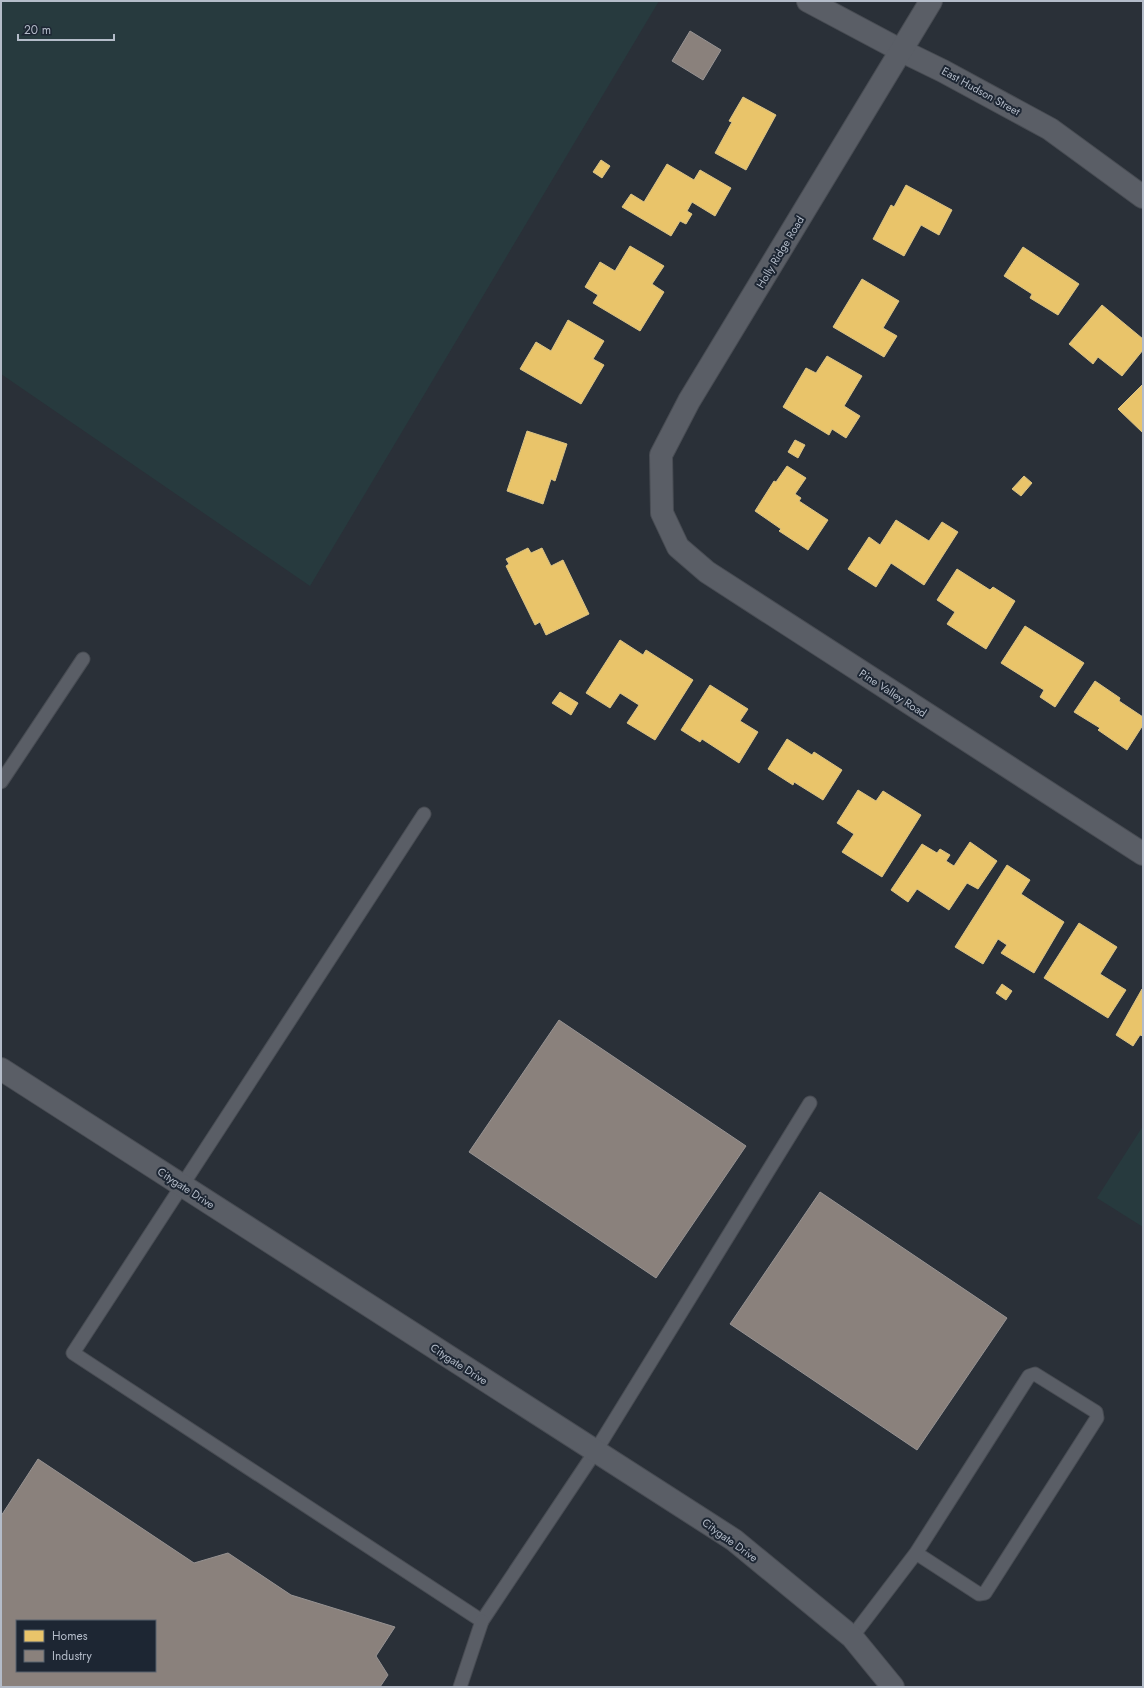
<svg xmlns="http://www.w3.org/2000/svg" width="1144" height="1688" viewBox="0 0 1144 1688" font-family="Jost,sans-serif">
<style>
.green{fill:#273a3e}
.homes{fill:#e9c46a;stroke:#d9c286}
.industry{fill:#8a817c;stroke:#979393;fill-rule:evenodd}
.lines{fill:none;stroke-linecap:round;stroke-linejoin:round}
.lane-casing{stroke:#484c53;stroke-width:15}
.street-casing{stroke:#484c53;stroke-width:24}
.lane{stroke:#5a5e66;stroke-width:13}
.street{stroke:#5a5e66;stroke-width:22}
.labels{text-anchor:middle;stroke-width:4;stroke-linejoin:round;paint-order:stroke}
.street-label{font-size:11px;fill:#b4bcc9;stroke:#1d2633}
</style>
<rect width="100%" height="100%" fill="#2a3038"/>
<!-- green -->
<g class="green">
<polygon points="1,1 659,1 310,586 1,374"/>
<polygon points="1143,1126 1143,1227 1097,1198"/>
</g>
<!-- homes -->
<g class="homes">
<polygon points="743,97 776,115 746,170 715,153 732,122 729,121"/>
<polygon points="601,160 610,166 602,178 593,172"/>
<polygon points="667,164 694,180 700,170 731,188 715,216 692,202 687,211 692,214 686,224 680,221 671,236 622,207 631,194 644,202"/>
<polygon points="906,185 952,210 939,235 921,225 904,256 873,239 891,205 894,207"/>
<polygon points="630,246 664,266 652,284 664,292 640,331 593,303 598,295 585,287 600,262 615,271"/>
<polygon points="1023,247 1079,284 1058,315 1030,298 1032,294 1004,276"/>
<polygon points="862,279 899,301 883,328 897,336 884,357 833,327"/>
<polygon points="1102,305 1143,339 1143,350 1122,376 1098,357 1093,364 1069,344"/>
<polygon points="568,320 604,341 593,359 604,365 581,404 520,369 536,342 551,351"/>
<polygon points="827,356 862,376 844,406 860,416 846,438 832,429 829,435 783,407 806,368 816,373"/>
<polygon points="1143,384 1143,433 1118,409"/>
<polygon points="527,431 567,444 555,481 551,479 543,504 507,491"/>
<polygon points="795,440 805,445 798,458 788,452"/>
<polygon points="787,466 806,478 795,494 801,498 799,501 828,520 808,550 779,531 781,529 755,511 774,481 776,482"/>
<polygon points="1024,476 1032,483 1021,496 1012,489"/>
<polygon points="896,520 929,541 942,522 958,532 924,585 891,563 876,587 848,569 869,537 880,545"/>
<polygon points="528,548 531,553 542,548 551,566 563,560 589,614 546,635 540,622 535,625 506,566 509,564 506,559"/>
<polygon points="957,569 990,590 993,587 1015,601 986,649 947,624 955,612 937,600"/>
<polygon points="1025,626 1084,663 1055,707 1040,697 1044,690 1001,663"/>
<polygon points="620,640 643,655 646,650 693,680 655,740 627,723 639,705 620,693 610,708 586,693"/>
<polygon points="1095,681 1120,698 1119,701 1143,717 1143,725 1127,750 1098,730 1100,728 1074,712"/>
<polygon points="710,685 748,709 740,721 758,732 739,763 702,739 700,742 681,730"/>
<polygon points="560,692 578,703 571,715 552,703"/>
<polygon points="787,739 812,755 814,752 842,770 823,800 794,782 793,785 768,769"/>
<polygon points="858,790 876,801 883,791 921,815 882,877 842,852 854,834 837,823"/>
<polygon points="970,842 997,861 978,889 967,883 949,910 917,889 908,902 891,890 922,844 937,853 940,849 950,855 946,861 954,866"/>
<polygon points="1007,865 1030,880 1021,894 1064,922 1034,973 1001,953 1007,945 998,939 983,964 955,947"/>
<polygon points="1079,923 1117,947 1100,974 1126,990 1108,1018 1044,978"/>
<polygon points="1002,984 1012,991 1006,1000 996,993"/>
<polygon points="1142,989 1143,1036 1140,1035 1133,1046 1116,1035"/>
</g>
<!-- industry -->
<g class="industry">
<polygon points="690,31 721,50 703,80 672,61"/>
<polygon points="559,1020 746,1146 656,1278 469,1152"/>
<polygon points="820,1192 1007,1318 917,1450 730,1324"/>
<path d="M38,1459L194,1563L228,1553L291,1595L395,1627L376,1656L388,1675L380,1687H1V1516ZM17,1621H155V1671H17Z"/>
</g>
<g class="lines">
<!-- lane casing -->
<g class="lane-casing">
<g id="lane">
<polyline points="1,782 83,659"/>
<polyline points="424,814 73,1353 482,1621 595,1452 810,1103"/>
<polyline points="852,1637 916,1553 1029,1376 1035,1374 1096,1412 1097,1418 985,1593 979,1594 916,1553"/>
<polyline points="460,1687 482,1621"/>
</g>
</g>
<!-- street casing -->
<g class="street-casing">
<g id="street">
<polyline points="808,1 902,51 943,71 1050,129 1143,197"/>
<polyline points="931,1 689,401 661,455 662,513 678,547 707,572 1143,854"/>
<polyline points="1,1069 734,1540 852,1637 893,1687"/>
</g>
</g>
<!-- lane -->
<use href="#lane" class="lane"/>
<!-- street -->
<use href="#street" class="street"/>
</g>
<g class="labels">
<!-- street labels -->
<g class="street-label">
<text transform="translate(981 91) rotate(29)" y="4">East Hudson Street</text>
<text transform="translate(780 252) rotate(-59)" y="4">Holly Ridge Road</text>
<text transform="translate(893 693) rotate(33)" y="4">Pine Valley Road</text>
<text transform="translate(186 1188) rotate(33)" y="4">Citygate Drive</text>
<text transform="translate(459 1364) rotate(33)" y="4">Citygate Drive</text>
<text transform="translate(730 1540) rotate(36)" y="4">Citygate Drive</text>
</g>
</g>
<!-- border -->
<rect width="1144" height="1688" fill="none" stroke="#b4bcc9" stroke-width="4"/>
<!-- legend -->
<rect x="16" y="1620" width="140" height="52" fill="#1d2633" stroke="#59626f"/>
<rect x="24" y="1630" width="20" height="12" fill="#e9c46a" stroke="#59626f"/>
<text x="52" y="1640" font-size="12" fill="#b4bcc9">Homes</text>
<rect x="24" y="1650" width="20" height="12" fill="#8a817c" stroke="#59626f"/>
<text x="52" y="1660" font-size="12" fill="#b4bcc9">Industry</text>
<!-- scale -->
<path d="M18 34v6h96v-6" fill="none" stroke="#b4bcc9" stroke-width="2"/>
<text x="24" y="34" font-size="12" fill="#b4bcc9" stroke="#1d2633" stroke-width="3" paint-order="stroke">20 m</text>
</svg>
